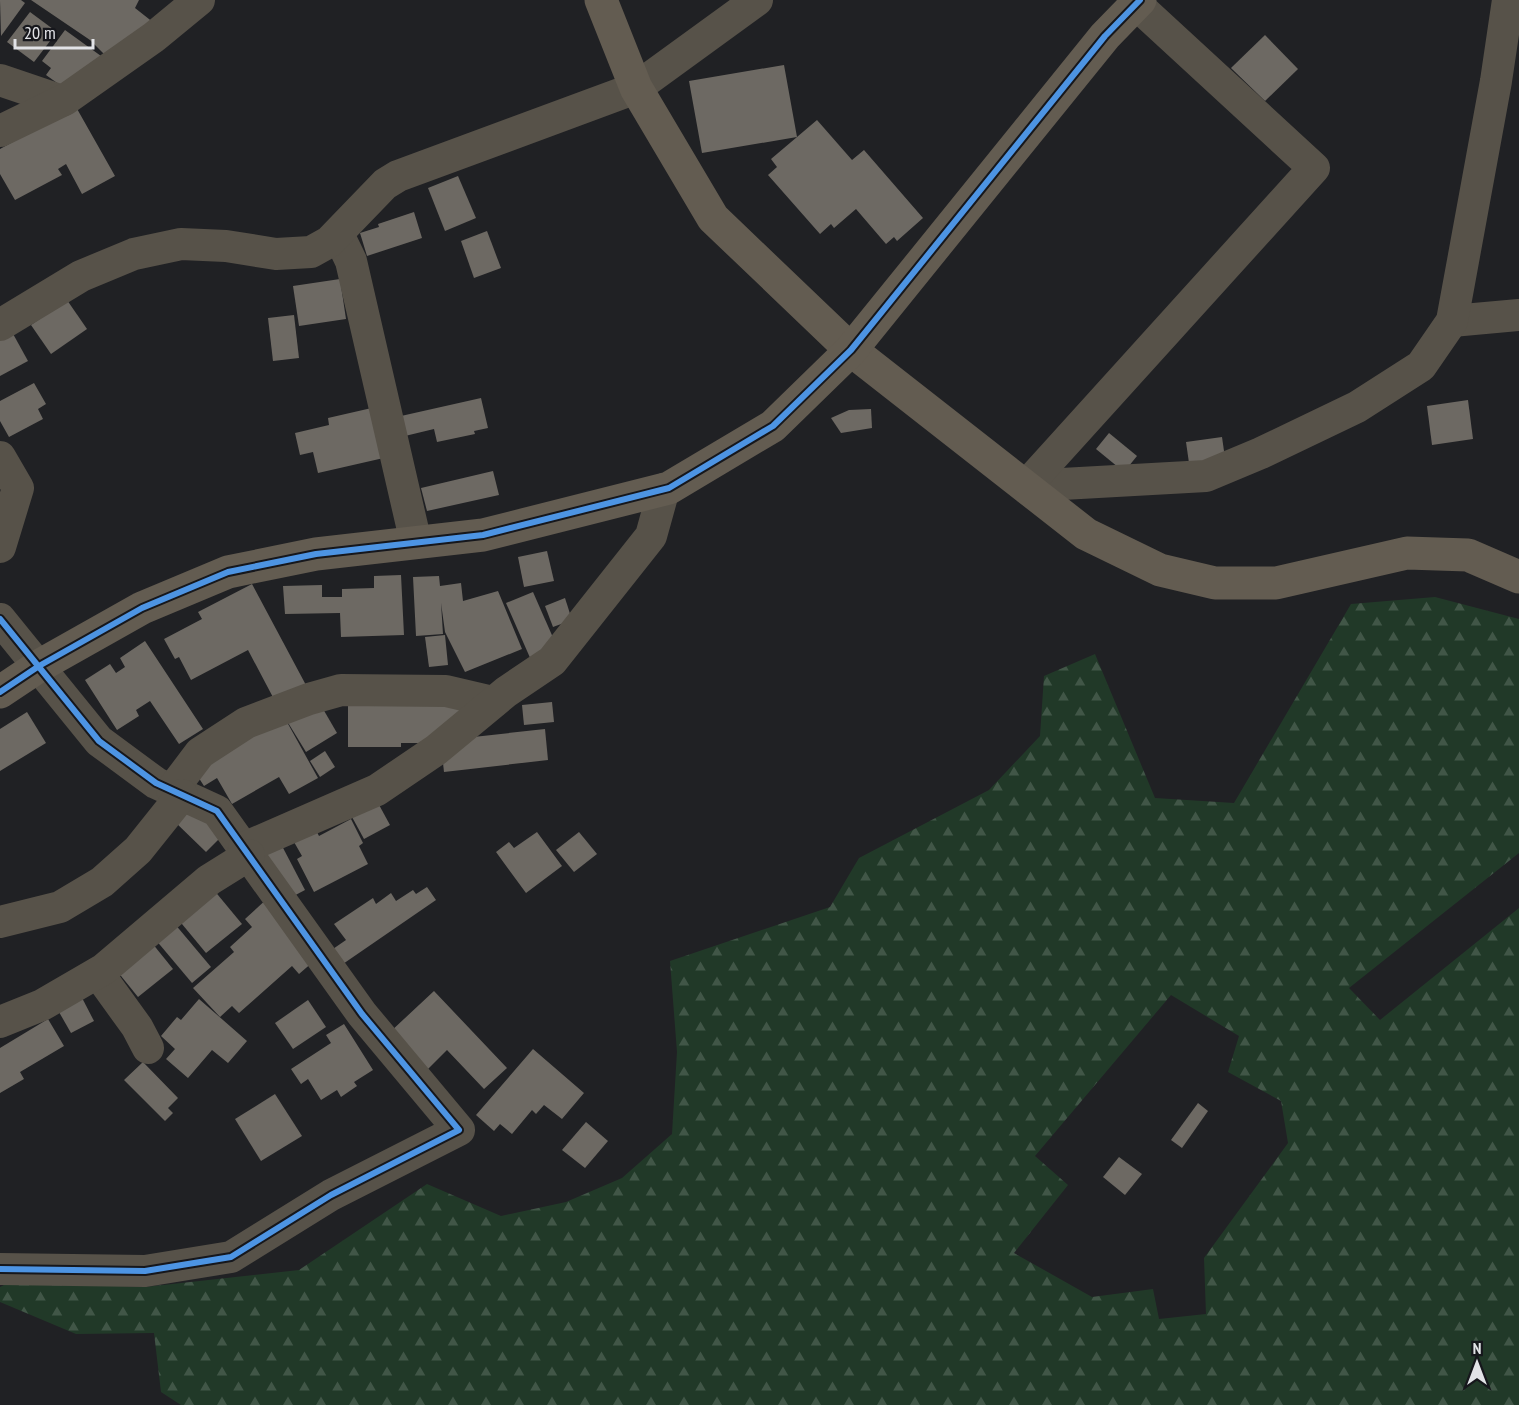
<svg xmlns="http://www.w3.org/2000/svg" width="1519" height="1405" viewBox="0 0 1519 1405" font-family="'PT Sans Narrow',sans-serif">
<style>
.forest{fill:url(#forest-firs);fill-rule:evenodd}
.building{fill:#6d6963}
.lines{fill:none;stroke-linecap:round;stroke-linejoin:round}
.street{stroke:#575249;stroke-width:32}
.secondary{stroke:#635c51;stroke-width:33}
.cycleway-casing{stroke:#16171c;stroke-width:10}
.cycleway{stroke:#4d94e3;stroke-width:6}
</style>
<defs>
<pattern id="forest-firs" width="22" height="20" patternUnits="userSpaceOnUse" patternTransform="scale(1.5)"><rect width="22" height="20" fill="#213928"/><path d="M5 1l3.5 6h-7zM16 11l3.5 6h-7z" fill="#415647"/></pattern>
</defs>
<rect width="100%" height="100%" fill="#202124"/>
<!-- forest -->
<path class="forest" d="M1435,597L1519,619V853L1349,988L1380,1020L1519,908V1405H181L161,1392L154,1333L76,1334L0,1302V1287L10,1282L145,1287L299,1270L427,1184L501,1216L566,1202L622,1178L672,1134L677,1052L670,961L830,907L859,858L989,790L1040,736L1044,676L1095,654L1155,798L1234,803L1351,604ZM1171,995L1239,1036L1228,1072L1281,1101L1288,1143L1204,1258L1206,1314L1159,1319L1153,1289L1092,1297L1014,1253L1068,1185L1035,1156Z"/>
<!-- building -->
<g class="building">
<polygon points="0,0 21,0 25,3 1,36"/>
<polygon points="31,0 139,0 135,8 154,23 109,59 90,40"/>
<polygon points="30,12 57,32 34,62 7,42"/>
<polygon points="65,30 101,56 67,90 46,75 51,68 42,61"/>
<polygon points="1265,35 1298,69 1265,101 1231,68"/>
<polygon points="784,65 797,137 817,120 852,160 864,150 923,218 897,241 894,237 886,244 856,209 834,228 831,224 820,234 768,175 777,167 771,159 797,137 702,153 689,81"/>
<polygon points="76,107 115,176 82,194 66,164 58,169 62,175 15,200 0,174 0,149"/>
<polygon points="458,176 476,218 445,231 428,188"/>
<polygon points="414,212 422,238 367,256 360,233 379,227 378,224"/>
<polygon points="487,231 501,268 474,278 461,241"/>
<polygon points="340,279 346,319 299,326 293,286"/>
<polygon points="67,300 87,329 51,354 31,325"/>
<polygon points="294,315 299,358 273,361 268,318"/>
<polygon points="12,332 28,361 0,376 0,339"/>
<polygon points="34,383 46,404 38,409 43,419 9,437 0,421 0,401"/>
<polygon points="481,398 488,428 474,431 475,434 437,442 434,429 405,436 401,416"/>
<polygon points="1468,400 1473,439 1432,445 1427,406"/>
<polygon points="376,407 388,457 318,473 313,452 300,455 295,433 329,425 328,418"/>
<polygon points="871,409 872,428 841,433 831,418 849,410"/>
<polygon points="1109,433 1137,456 1124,472 1096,449"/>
<polygon points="1222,437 1225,458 1189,463 1186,442"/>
<polygon points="493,471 499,495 427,511 421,488"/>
<polygon points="547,551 554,581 524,587 518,557"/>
<polygon points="401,575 404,635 341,637 340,613 285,614 283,586 322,585 322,597 342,597 342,589 374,588 374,576"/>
<polygon points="439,576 440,586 461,583 463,601 498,591 522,649 465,672 445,632 441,603 443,634 416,636 413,577"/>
<polygon points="252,584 307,687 276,703 248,650 191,680 179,657 175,659 164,639 202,619 198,612"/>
<polygon points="533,592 558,649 531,660 506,603"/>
<polygon points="565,598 572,620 553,627 545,606"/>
<polygon points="445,635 448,665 429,667 425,637"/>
<polygon points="145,641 203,729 179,744 150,701 136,710 139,716 117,730 85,680 110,664 116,673 125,667 120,658"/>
<polygon points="461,701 461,723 435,743 401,743 401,747 348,747 348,705"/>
<polygon points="319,702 337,733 306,752 287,721"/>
<polygon points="552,702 554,722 524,725 522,705"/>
<polygon points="27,712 46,743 0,771 0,729"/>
<polygon points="282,713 318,778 289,794 279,777 232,804 217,778 204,786 195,772"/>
<polygon points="545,729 548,760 444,772 442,754 455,739"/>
<polygon points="325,751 335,767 320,777 310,761"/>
<polygon points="190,800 225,833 206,852 172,819"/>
<polygon points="378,803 390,825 364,839 352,817"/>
<polygon points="351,819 363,843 359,846 368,864 314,892 297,859 302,856 294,842 316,830 319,836"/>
<polygon points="537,832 562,866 526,893 496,852 509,842 514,848"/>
<polygon points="579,832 597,854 574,872 556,850"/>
<polygon points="281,844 305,890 288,899 263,854"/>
<polygon points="427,887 436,900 340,966 330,951 346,940 334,924 373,898 376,904 391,893 396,901 413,890 416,894"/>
<polygon points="213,889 242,924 206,953 177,918"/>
<polygon points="269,897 321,955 299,974 292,966 239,1013 232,1006 220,1017 193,988 234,952 230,947 252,927 245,919"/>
<polygon points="174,923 211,967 192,983 155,939"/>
<polygon points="152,943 173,969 138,997 117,971"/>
<polygon points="434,991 507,1068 484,1089 447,1050 426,1071 389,1033"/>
<polygon points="79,992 94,1021 71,1033 55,1005"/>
<polygon points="199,999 247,1041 228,1063 212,1050 188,1078 166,1059 175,1049 161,1036 177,1017 181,1020"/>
<polygon points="308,1000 326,1027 293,1049 275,1023"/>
<polygon points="48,1019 64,1046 20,1072 24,1079 0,1093 0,1048"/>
<polygon points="344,1024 373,1070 354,1082 357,1086 341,1097 337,1090 321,1100 308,1079 301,1084 291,1069 331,1043 326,1035"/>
<polygon points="533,1049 584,1093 562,1119 544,1105 536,1114 532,1110 512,1134 500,1124 494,1131 476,1115"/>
<polygon points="143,1062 178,1098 168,1108 173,1113 165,1121 124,1080"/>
<polygon points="275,1094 302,1136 261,1161 235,1119"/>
<polygon points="1198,1103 1208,1111 1182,1148 1171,1140"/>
<polygon points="586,1122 608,1141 585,1168 562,1150"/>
<polygon points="1119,1157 1142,1174 1125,1195 1103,1177"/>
</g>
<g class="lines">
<!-- street -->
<g class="street">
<polyline points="0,80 62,101"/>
<polyline points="0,131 66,99 154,37 199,0"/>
<polyline points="338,234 351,261 416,543"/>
<polyline points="1452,321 1519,315"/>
<polyline points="0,325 81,276 134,254 181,244 226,246 276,254 311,252 329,242 385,184 398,176 636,88 757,0"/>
<polyline points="0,457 18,488 0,547"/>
<polyline points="1026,486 1206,476 1261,453 1357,407 1421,366 1452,321 1496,81 1508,0"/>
<polyline points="1026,486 1314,168 1136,4"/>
<polyline points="0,619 99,741 156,783 217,811 362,1014 459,1130 331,1195 231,1257 145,1271 0,1269"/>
<polyline points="172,790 200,753 246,723 309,699 341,690 446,691 493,702"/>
<polyline points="244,848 377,790 436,750 506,692 552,661 651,536 664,489"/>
<polyline points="0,922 60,907 102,882 138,850 182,795"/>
<polyline points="98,973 137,1027 148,1048"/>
<polyline points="0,1022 42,1005 104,969 209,880 249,855"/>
</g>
<!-- secondary -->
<g class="secondary">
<polyline points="601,0 636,88 713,218 851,350 1086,534 1160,570 1215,583 1276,583 1407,553 1468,555 1519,577"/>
<polyline points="0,692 39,666 142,608 228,572 316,554 483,535 669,488 773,426 851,350 1105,36 1140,0"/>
</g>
<!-- cycleway casing -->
<g class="cycleway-casing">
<g id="cycleway">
<polyline points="0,619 99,741 156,783 217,811 362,1014 459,1130 331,1195 231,1257 145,1271 0,1269"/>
<polyline points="0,692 39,666 142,608 228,572 316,554 483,535 669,488 773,426 851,350 1105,36 1140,0"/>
</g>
</g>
<!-- cycleway -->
<use href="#cycleway" class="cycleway"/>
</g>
<!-- north arrow -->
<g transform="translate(1477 1363)" stroke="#16171c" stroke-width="4.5" paint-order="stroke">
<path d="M0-4.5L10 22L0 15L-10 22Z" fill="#e2e3e7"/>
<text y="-9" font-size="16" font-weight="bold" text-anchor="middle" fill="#e2e3e7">N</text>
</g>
<!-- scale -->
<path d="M15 39v9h78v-9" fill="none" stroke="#e2e3e7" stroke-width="3"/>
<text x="24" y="39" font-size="18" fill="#e2e3e7" stroke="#16171c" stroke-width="4.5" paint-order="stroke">20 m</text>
</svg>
